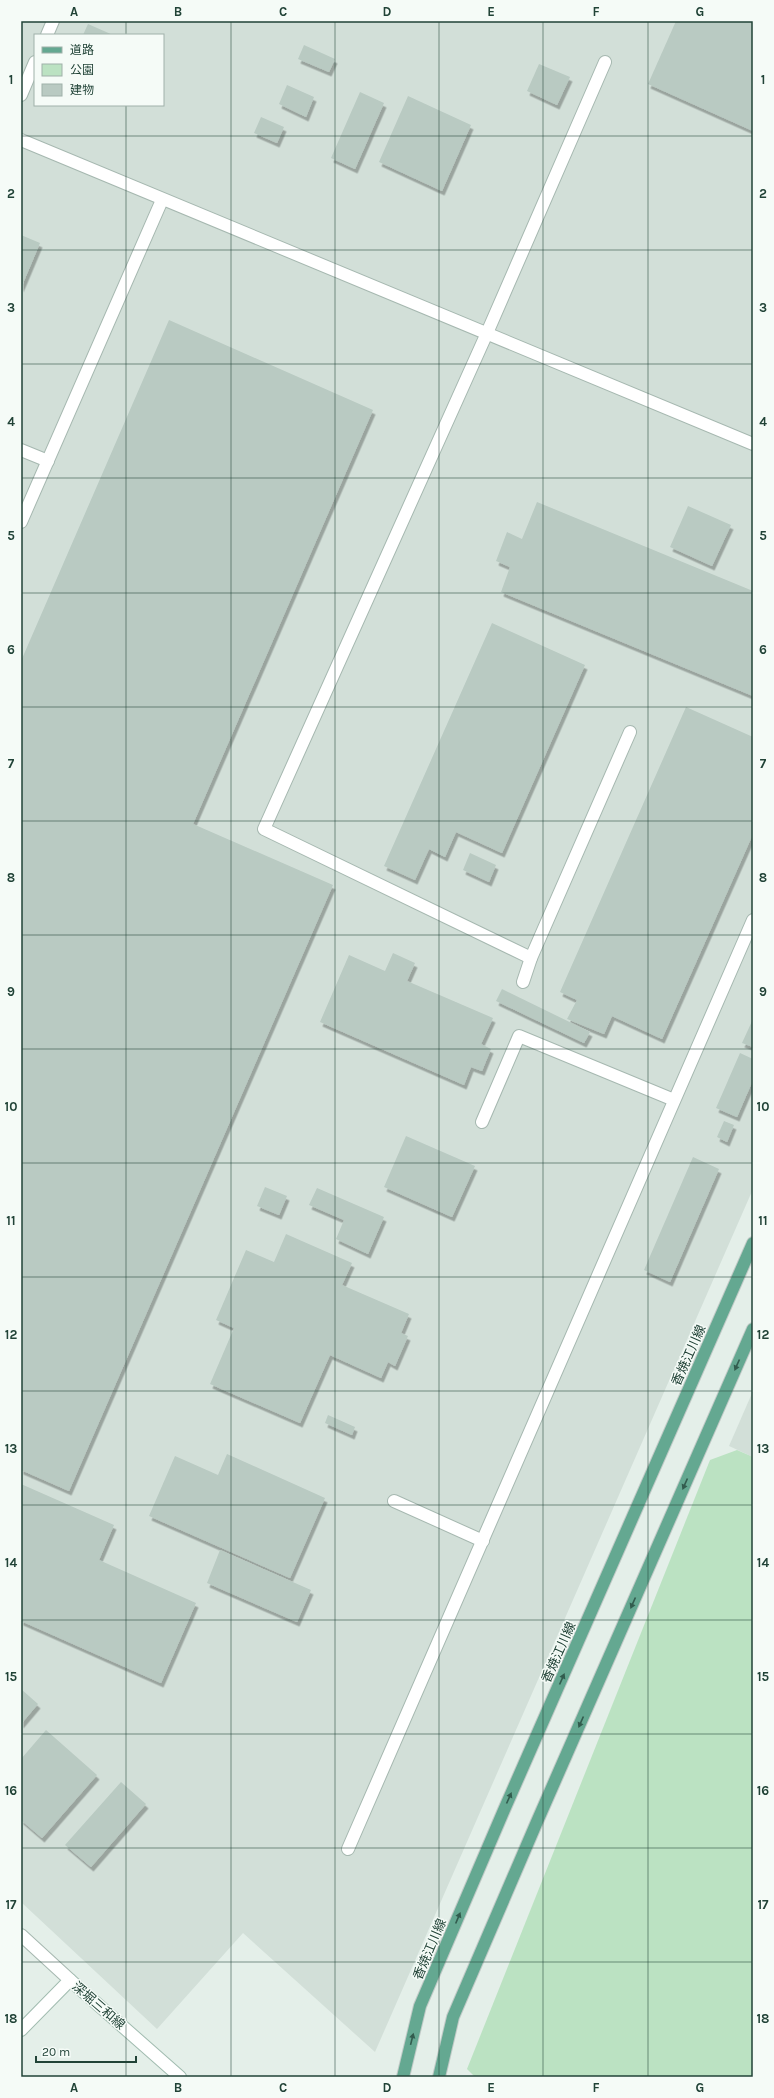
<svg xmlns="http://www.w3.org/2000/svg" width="774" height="2098" viewBox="0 0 774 2098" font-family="Karla,'Noto Sans JP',sans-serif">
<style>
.built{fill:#d2dfd8;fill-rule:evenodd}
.green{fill:#bbe2c2}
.building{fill:#b9cac2;filter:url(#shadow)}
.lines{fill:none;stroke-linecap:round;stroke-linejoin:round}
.service-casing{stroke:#a6b8b0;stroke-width:14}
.tertiary-casing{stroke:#a6b8b0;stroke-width:14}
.secondary-casing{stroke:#a1bcb0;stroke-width:14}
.primary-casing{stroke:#c1cac7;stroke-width:14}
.service{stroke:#fff;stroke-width:12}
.tertiary{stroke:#fff;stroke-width:12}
.secondary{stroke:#fff;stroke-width:12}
.primary{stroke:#64a891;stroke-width:12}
.oneway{fill:#325c4e}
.grid{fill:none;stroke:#214337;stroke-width:1;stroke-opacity:0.55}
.labels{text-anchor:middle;stroke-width:3;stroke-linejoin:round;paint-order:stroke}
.street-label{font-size:13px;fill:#214337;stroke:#f5fbf7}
.neatline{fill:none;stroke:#214337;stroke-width:1.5}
.grid-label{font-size:13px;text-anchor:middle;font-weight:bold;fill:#214337}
</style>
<defs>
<filter id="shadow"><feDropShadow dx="2.5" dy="4.5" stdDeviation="0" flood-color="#0004"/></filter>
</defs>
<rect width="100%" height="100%" fill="#e4efe9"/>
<!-- built -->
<g class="built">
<path d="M21,21H753V1189L375,2052L243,1933L157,2029L21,1902ZM35,35H163V105H35Z"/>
<polygon points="753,1391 753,1457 729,1446"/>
</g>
<!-- green -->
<polygon class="green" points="737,1450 753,1457 753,2077 475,2077 467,2069 710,1460"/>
<!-- building -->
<g class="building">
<polygon points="676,21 753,21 753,131 648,84"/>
<polygon points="88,24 113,35 83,35"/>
<polygon points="304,45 335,59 329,72 298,59"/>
<polygon points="539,64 570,77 557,105 527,91"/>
<polygon points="287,85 314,97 306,117 279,104"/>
<polygon points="360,92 384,103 355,169 331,158"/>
<polygon points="408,96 471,125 442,191 379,162"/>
<polygon points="261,117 284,127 277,143 254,133"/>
<polygon points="21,235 40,243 21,288"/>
<polygon points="169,320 373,410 193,824 333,885 69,1491 21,1470 21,661"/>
<polygon points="537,502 753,591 753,696 501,592 510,567 496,561 507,532 522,539"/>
<polygon points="688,506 731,525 712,566 670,547"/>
<polygon points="492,623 585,665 502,853 456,832 445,857 429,849 415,880 384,866"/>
<polygon points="686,707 753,737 753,834 662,1039 612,1016 604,1034 567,1019 577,1000 560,992"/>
<polygon points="470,853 496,865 489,882 463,870"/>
<polygon points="393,953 415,963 407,981 493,1018 481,1044 491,1049 482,1071 471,1067 464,1085 320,1022 349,955 385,971"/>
<polygon points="502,989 590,1032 584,1043 496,1001"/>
<polygon points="753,1019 753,1047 742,1043"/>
<polygon points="740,1053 753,1059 753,1080 737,1117 716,1108"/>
<polygon points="724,1121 734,1125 727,1142 717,1137"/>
<polygon points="406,1136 475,1166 452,1217 384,1187"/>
<polygon points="693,1157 719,1169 670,1282 644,1270"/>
<polygon points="265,1187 287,1196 279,1215 257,1206"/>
<polygon points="317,1188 384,1217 368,1254 336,1239 344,1220 309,1205"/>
<polygon points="286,1234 352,1263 342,1285 409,1314 401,1333 408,1336 395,1366 388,1362 381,1378 330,1355 300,1423 210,1384 234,1328 216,1320 246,1250 274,1262"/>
<polygon points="328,1415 355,1427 352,1435 325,1423"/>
<polygon points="227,1454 325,1498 290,1578 149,1516 175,1456 218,1475"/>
<polygon points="21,1484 114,1525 99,1560 196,1603 161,1683 21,1621"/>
<polygon points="220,1550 311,1590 297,1622 207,1583"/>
<polygon points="21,1689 38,1704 21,1724"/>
<polygon points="46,1730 97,1775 42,1838 21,1820 21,1759"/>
<polygon points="121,1782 146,1804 91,1867 65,1845"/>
</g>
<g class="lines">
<!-- service casing -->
<g class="service-casing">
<g id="service">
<polyline points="47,35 53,21"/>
<polyline points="21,95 35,62"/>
<polyline points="21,140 753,444"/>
<polyline points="21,450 48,461"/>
<polyline points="21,522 162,200"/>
<polyline points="531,958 264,829 487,333 605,62"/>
<polyline points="523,982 531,958 630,732"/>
<polyline points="482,1122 519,1036 674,1100"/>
<polyline points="394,1501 483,1541"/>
<polyline points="348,1849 753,920"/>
</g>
</g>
<!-- tertiary casing -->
<g class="tertiary-casing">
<polyline id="tertiary" points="21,1935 70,1980"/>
</g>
<!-- secondary casing -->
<g class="secondary-casing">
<polyline id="secondary" points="21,2030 70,1980 180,2077"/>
</g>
<!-- primary casing -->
<g class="primary-casing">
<g id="primary">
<polyline points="403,2077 420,2006 504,1810 753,1243"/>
<polyline points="439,2077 453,2017 536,1824 753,1329"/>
</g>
</g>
<!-- service -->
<use href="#service" class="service"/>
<!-- tertiary -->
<use href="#tertiary" class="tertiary"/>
<!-- secondary -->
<use href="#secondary" class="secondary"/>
<!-- primary -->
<use href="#primary" class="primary"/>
</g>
<!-- one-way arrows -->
<defs><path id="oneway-solid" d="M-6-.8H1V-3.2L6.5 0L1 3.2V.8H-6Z"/></defs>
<g class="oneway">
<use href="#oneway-solid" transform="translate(737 1365) rotate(114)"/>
<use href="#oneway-solid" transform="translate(685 1484) rotate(114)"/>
<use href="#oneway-solid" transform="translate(633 1603) rotate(114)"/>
<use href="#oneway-solid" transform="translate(562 1679) rotate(-66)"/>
<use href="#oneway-solid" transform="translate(581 1722) rotate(114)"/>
<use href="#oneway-solid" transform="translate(509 1798) rotate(-66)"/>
<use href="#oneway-solid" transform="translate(458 1918) rotate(-67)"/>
<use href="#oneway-solid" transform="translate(412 2039) rotate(-76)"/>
</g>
<!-- grid -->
<path class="grid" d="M126,21V35M231,21V2077M335,21V2077M439,21V2077M543,21V2077M648,21V2077M126,105V2077M21,136H753M21,250H753M21,364H753M21,478H753M21,593H753M21,707H753M21,821H753M21,935H753M21,1049H753M21,1163H753M21,1277H753M21,1391H753M21,1505H753M21,1620H753M21,1734H753M21,1848H753M21,1962H753"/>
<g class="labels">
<!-- street labels -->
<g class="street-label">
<text transform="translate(688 1355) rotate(-66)" y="5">香焼江川線</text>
<text transform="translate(558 1652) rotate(-66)" y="5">香焼江川線</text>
<text transform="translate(429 1949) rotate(-67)" y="5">香焼江川線</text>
<text transform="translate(99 2005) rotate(41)" y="5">深堀三和線</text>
</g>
</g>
<!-- border -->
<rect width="774" height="2098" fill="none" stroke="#f5fbf7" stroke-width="44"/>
<!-- legend -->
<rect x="34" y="34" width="130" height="72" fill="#f5fbf7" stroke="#a0b1aa"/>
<rect x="42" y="47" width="20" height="6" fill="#64a891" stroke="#a0b1aa"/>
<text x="70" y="54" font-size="12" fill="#214337">道路</text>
<rect x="42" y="64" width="20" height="12" fill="#bbe2c2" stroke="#a0b1aa"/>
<text x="70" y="74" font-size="12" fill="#214337">公園</text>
<rect x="42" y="84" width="20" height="12" fill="#b9cac2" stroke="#a0b1aa"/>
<text x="70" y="94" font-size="12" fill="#214337">建物</text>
<!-- scale -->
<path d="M36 2056v6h100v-6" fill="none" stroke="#214337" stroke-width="2"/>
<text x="42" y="2056" font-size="12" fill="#214337" stroke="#f5fbf7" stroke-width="3" paint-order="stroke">20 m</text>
<rect x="22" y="22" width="730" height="2054" class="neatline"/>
<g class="grid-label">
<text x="74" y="16">A</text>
<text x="178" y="16">B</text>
<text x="283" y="16">C</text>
<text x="387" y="16">D</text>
<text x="491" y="16">E</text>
<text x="596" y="16">F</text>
<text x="700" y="16">G</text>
<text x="11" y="84">1</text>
<text x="763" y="84">1</text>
<text x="11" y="198">2</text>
<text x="763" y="198">2</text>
<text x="11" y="312">3</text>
<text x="763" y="312">3</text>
<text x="11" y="426">4</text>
<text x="763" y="426">4</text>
<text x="11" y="540">5</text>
<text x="763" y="540">5</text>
<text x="11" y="654">6</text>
<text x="763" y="654">6</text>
<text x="11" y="768">7</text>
<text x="763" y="768">7</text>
<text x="11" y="882">8</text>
<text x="763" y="882">8</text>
<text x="11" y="996">9</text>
<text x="763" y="996">9</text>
<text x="11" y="1111">10</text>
<text x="763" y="1111">10</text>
<text x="11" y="1225">11</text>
<text x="763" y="1225">11</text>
<text x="11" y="1339">12</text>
<text x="763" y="1339">12</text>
<text x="11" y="1453">13</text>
<text x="763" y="1453">13</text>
<text x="11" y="1567">14</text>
<text x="763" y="1567">14</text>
<text x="11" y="1681">15</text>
<text x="763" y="1681">15</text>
<text x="11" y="1795">16</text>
<text x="763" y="1795">16</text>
<text x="11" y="1909">17</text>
<text x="763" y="1909">17</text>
<text x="11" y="2023">18</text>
<text x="763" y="2023">18</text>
<text x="74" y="2092">A</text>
<text x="178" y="2092">B</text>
<text x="283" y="2092">C</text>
<text x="387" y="2092">D</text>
<text x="491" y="2092">E</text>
<text x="596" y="2092">F</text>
<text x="700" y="2092">G</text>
</g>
</svg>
